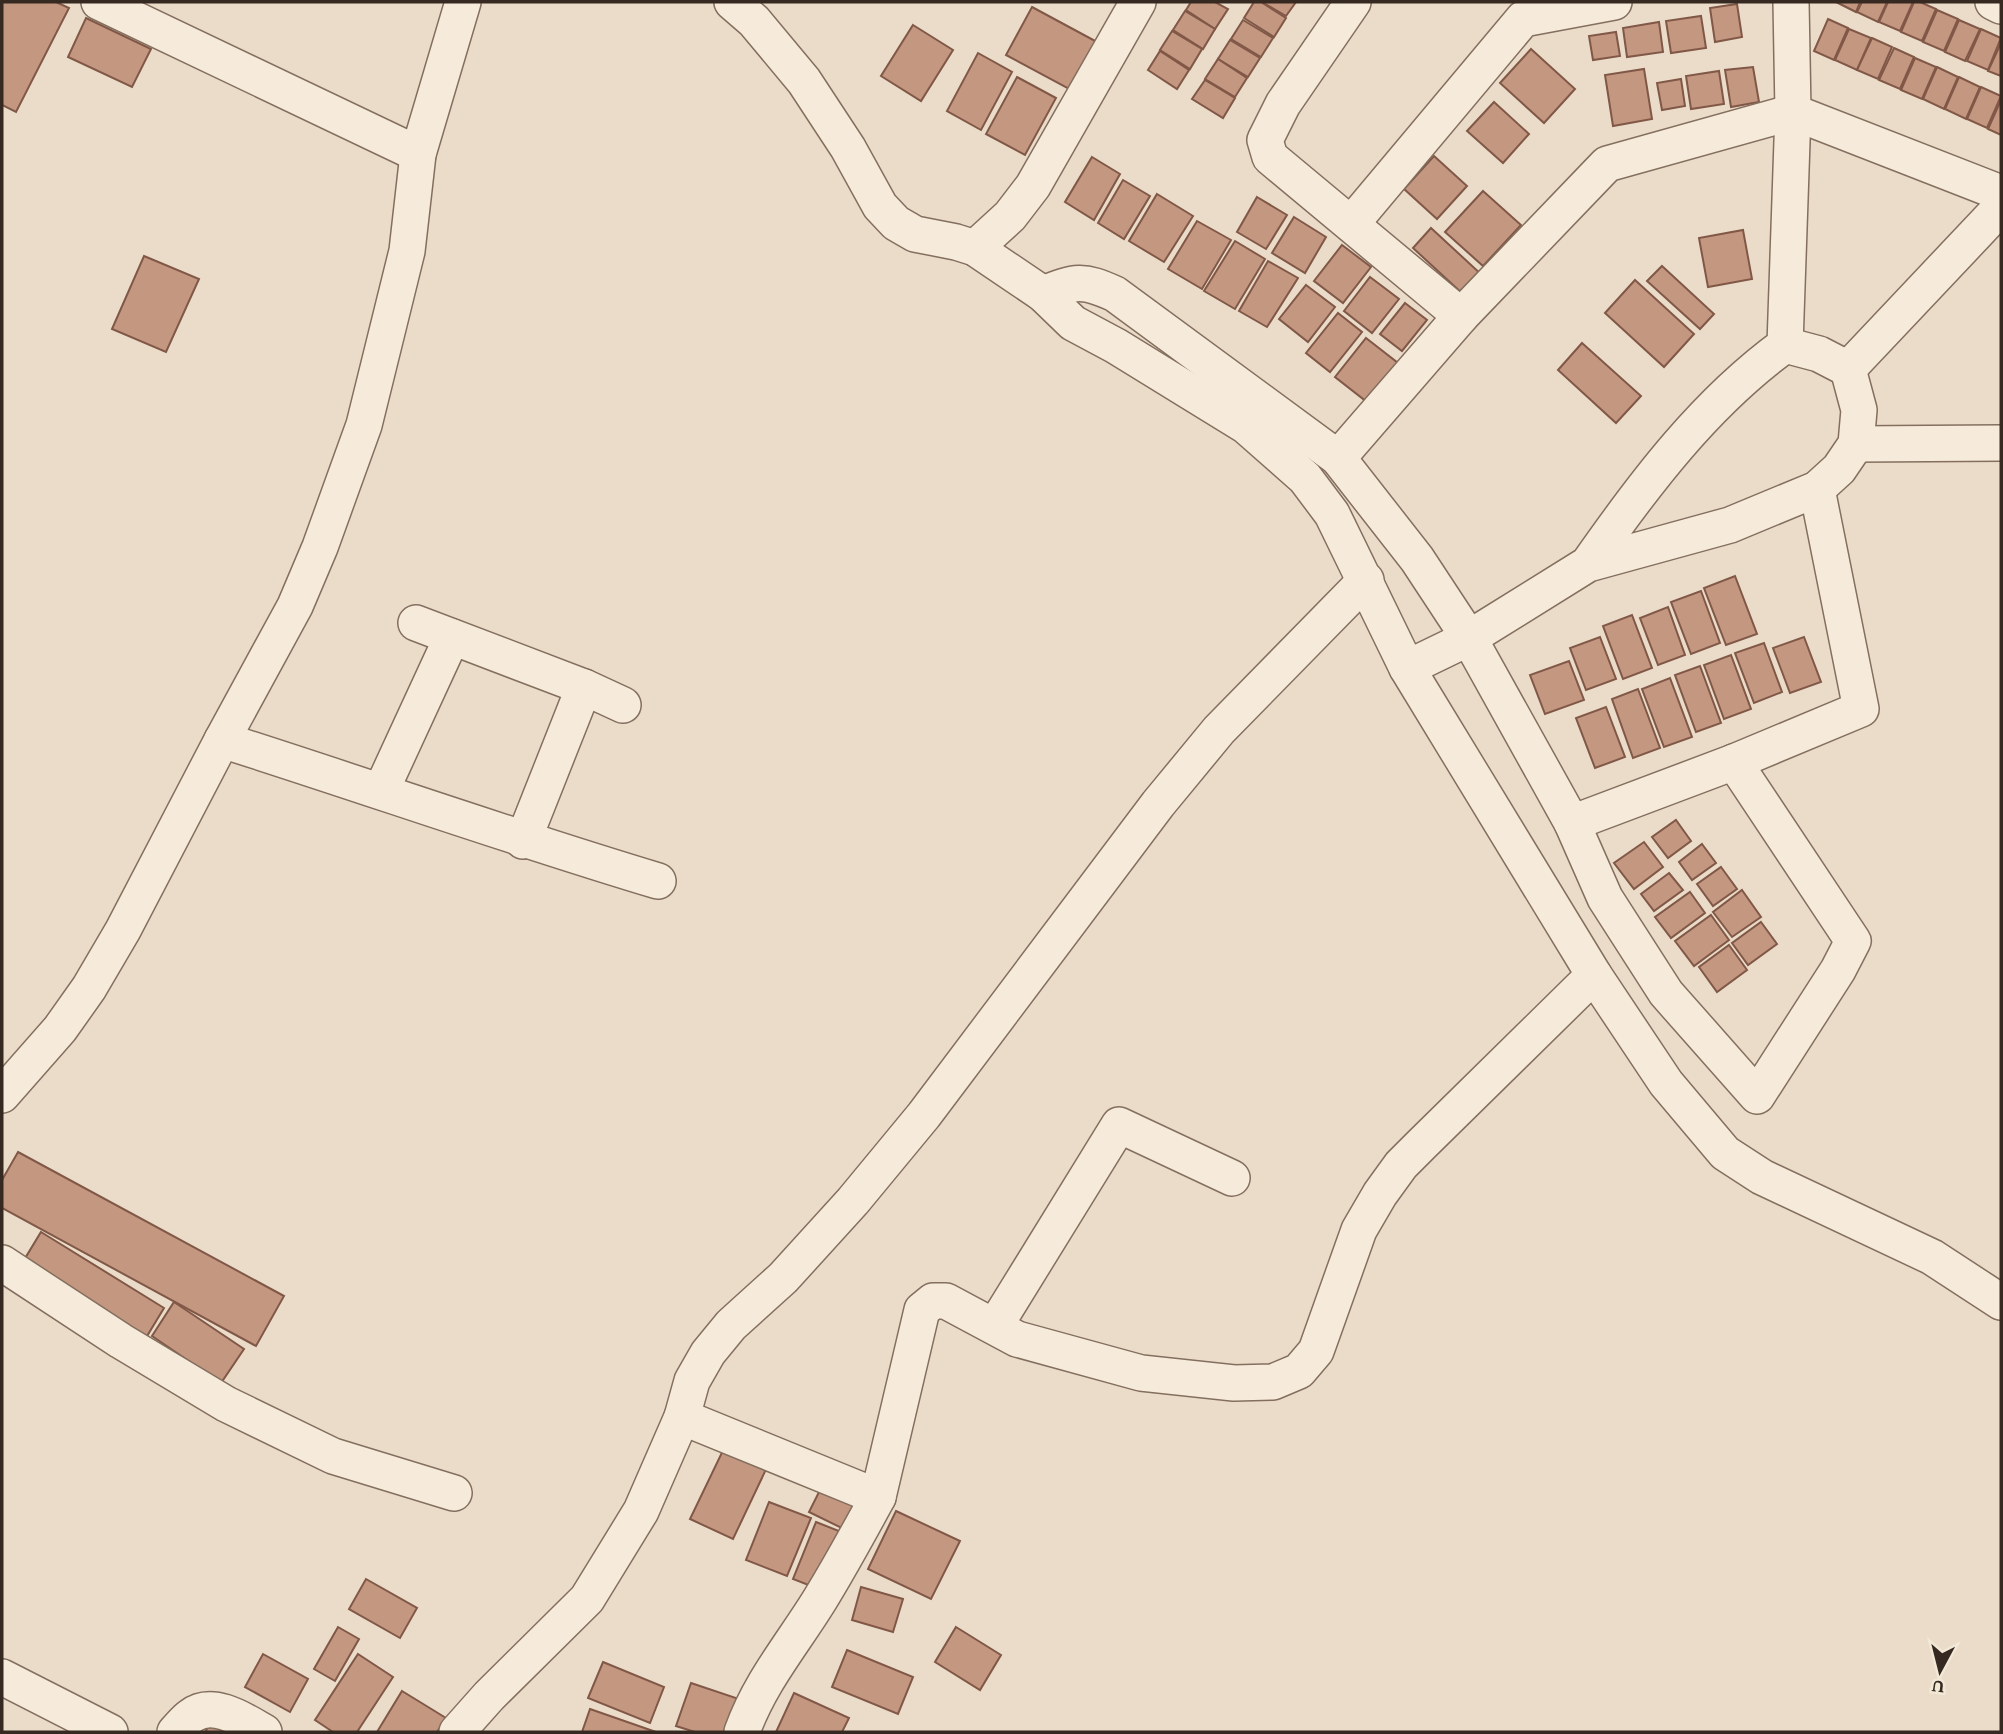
<svg xmlns="http://www.w3.org/2000/svg" width="2003" height="1734" viewBox="0 0 2003 1734" font-family="'Crimson Pro',serif">
<style>
.building{fill:#c49781;stroke:#815847;stroke-width:2}
.lines{fill:none;stroke-linecap:round;stroke-linejoin:round}
.minor-casing{stroke:#846f5f;stroke-width:38}
.minor{stroke:#f6ebda;stroke-width:35}
</style>
<rect width="100%" height="100%" fill="#eadcc8"/>
<!-- building -->
<g class="building">
<polygon points="2,2 56,2 69,8 16,112 2,105"/>
<polygon points="1191,2 1215,2 1228,9 1215,29 1186,10"/>
<polygon points="1254,2 1261,2 1286,18 1274,37 1244,18"/>
<polygon points="1262,2 1296,2 1286,16"/>
<polygon points="1836,2 1860,2 1856,12"/>
<polygon points="1862,2 1887,2 1878,22 1857,12"/>
<polygon points="1888,2 1913,2 1900,31 1879,22"/>
<polygon points="1914,2 1920,2 1936,9 1922,41 1901,32"/>
<polygon points="1737,4 1742,37 1715,42 1710,8"/>
<polygon points="1032,7 1097,42 1071,90 1006,55"/>
<polygon points="1937,10 1958,19 1944,51 1923,42"/>
<polygon points="1185,11 1215,29 1203,49 1173,30"/>
<polygon points="1701,16 1706,48 1671,53 1666,21"/>
<polygon points="86,18 151,49 132,87 68,57"/>
<polygon points="1828,19 1848,28 1834,60 1814,51"/>
<polygon points="1243,20 1273,38 1261,57 1231,39"/>
<polygon points="1959,20 1980,29 1965,61 1945,52"/>
<polygon points="1659,22 1663,52 1627,57 1623,28"/>
<polygon points="913,25 953,50 921,101 881,76"/>
<polygon points="1849,29 1871,38 1857,70 1835,60"/>
<polygon points="1981,29 2001,38 1988,70 1967,61"/>
<polygon points="1172,31 1202,49 1190,69 1160,50"/>
<polygon points="1616,32 1620,56 1593,60 1589,36"/>
<polygon points="1872,38 1892,47 1878,79 1857,70"/>
<polygon points="1230,40 1260,58 1248,77 1218,59"/>
<polygon points="2001,43 2001,76 1988,71"/>
<polygon points="1894,48 1914,57 1900,89 1879,80"/>
<polygon points="1531,49 1575,89 1544,123 1500,83"/>
<polygon points="1160,51 1189,70 1177,89 1148,70"/>
<polygon points="978,53 1012,72 981,130 947,111"/>
<polygon points="1915,58 1936,67 1922,99 1901,90"/>
<polygon points="1218,59 1247,78 1235,97 1205,79"/>
<polygon points="1753,67 1759,102 1731,107 1725,70"/>
<polygon points="1937,67 1958,77 1944,109 1923,99"/>
<polygon points="1644,69 1652,119 1613,126 1605,75"/>
<polygon points="1719,71 1724,104 1691,109 1686,76"/>
<polygon points="1017,77 1056,98 1025,155 986,134"/>
<polygon points="1959,77 1980,87 1966,119 1945,109"/>
<polygon points="1681,79 1685,106 1662,110 1657,83"/>
<polygon points="1205,80 1235,98 1223,118 1192,99"/>
<polygon points="1981,87 2001,96 1987,128 1967,119"/>
<polygon points="2001,100 2001,135 1988,129"/>
<polygon points="1494,102 1529,134 1503,163 1467,131"/>
<polygon points="1434,156 1467,186 1437,219 1404,189"/>
<polygon points="1092,157 1120,174 1094,220 1065,202"/>
<polygon points="1123,180 1150,196 1124,239 1098,223"/>
<polygon points="1483,191 1521,225 1483,266 1445,232"/>
<polygon points="1157,194 1193,216 1164,262 1129,241"/>
<polygon points="1257,197 1287,215 1266,249 1237,232"/>
<polygon points="1294,217 1326,237 1305,273 1272,253"/>
<polygon points="1197,221 1231,240 1202,289 1168,269"/>
<polygon points="1431,228 1483,276 1465,296 1413,248"/>
<polygon points="1743,230 1752,279 1708,287 1699,238"/>
<polygon points="1235,241 1265,259 1235,309 1204,291"/>
<polygon points="1342,245 1371,267 1343,303 1314,281"/>
<polygon points="144,256 199,279 166,352 112,329"/>
<polygon points="1268,261 1298,278 1267,327 1239,311"/>
<polygon points="1662,266 1714,314 1700,329 1647,281"/>
<polygon points="1370,277 1399,299 1372,333 1344,311"/>
<polygon points="1635,280 1694,334 1664,367 1605,313"/>
<polygon points="1306,285 1335,307 1308,342 1279,319"/>
<polygon points="1405,303 1427,320 1402,351 1380,334"/>
<polygon points="1338,313 1362,332 1330,372 1306,353"/>
<polygon points="1366,338 1398,363 1367,402 1335,377"/>
<polygon points="1582,343 1641,396 1616,423 1558,370"/>
<polygon points="1735,576 1757,634 1726,645 1704,588"/>
<polygon points="1701,591 1720,643 1691,654 1671,602"/>
<polygon points="1668,607 1685,655 1658,665 1640,618"/>
<polygon points="1632,615 1652,668 1623,679 1603,626"/>
<polygon points="1600,637 1616,679 1586,690 1570,648"/>
<polygon points="1804,637 1821,682 1790,693 1773,648"/>
<polygon points="1764,643 1782,692 1754,703 1735,653"/>
<polygon points="1731,655 1751,709 1724,719 1704,665"/>
<polygon points="1569,661 1584,700 1545,714 1530,675"/>
<polygon points="1700,666 1721,723 1696,732 1675,675"/>
<polygon points="1670,678 1692,737 1664,747 1642,689"/>
<polygon points="1638,689 1660,748 1633,758 1612,699"/>
<polygon points="1606,707 1625,757 1595,768 1576,718"/>
<polygon points="1676,820 1691,841 1668,858 1652,837"/>
<polygon points="1644,842 1663,867 1634,889 1614,863"/>
<polygon points="1702,844 1716,863 1692,880 1679,862"/>
<polygon points="1721,867 1737,889 1713,906 1697,884"/>
<polygon points="1669,873 1683,890 1654,911 1641,894"/>
<polygon points="1742,890 1761,917 1732,937 1713,912"/>
<polygon points="1690,892 1705,913 1671,938 1655,917"/>
<polygon points="1711,915 1729,940 1694,966 1675,941"/>
<polygon points="1761,922 1777,944 1748,965 1732,943"/>
<polygon points="1729,945 1747,970 1717,992 1699,967"/>
<polygon points="18,1152 284,1296 256,1346 2,1208 2,1180"/>
<polygon points="41,1232 164,1308 144,1341 21,1265"/>
<polygon points="174,1302 244,1349 221,1383 152,1336"/>
<polygon points="727,1442 769,1463 733,1539 690,1519"/>
<polygon points="821,1488 864,1509 852,1533 809,1512"/>
<polygon points="769,1502 811,1518 787,1576 746,1560"/>
<polygon points="896,1511 960,1541 931,1599 868,1569"/>
<polygon points="816,1522 844,1533 821,1590 793,1579"/>
<polygon points="366,1579 417,1608 400,1638 349,1609"/>
<polygon points="861,1587 903,1599 893,1632 852,1620"/>
<polygon points="338,1627 359,1639 335,1681 314,1669"/>
<polygon points="956,1627 1001,1655 980,1690 935,1662"/>
<polygon points="847,1650 913,1677 898,1714 832,1687"/>
<polygon points="263,1654 308,1679 290,1712 245,1687"/>
<polygon points="358,1654 393,1677 357,1732 333,1732 315,1720"/>
<polygon points="603,1662 664,1687 650,1723 588,1698"/>
<polygon points="691,1683 742,1700 730,1732 695,1732 676,1726"/>
<polygon points="402,1691 446,1718 437,1732 377,1732"/>
<polygon points="794,1693 849,1718 842,1732 776,1732"/>
<polygon points="590,1709 656,1732 582,1732"/>
<polygon points="215,1716 240,1732 205,1732"/>
</g>
<g class="lines">
<!-- minor casing -->
<g class="minor-casing">
<g id="minor">
<polyline points="99,2 418,154"/>
<polyline points="732,2 754,21 804,81 848,148 880,206 896,223 915,234 956,242 975,248 1043,294 1073,323 1116,346 1246,426 1305,478 1332,514 1407,668 1594,975 1666,1083 1725,1153 1762,1177 1932,1257 2001,1302"/>
<polyline points="1353,2 1283,104 1265,140 1270,157 1461,316"/>
<polyline points="1993,2 2001,6"/>
<polyline points="1352,223 1523,19 1614,2"/>
<polyline points="975,248 1010,216 1033,186 1138,2"/>
<path d="M1043,294C1076,281 1082,279 1115,294L1338,458L1417,559L1469,638L1572,823L1605,898L1666,993L1757,1096L1838,970L1853,941L1734,762"/>
<polyline points="1785,345 1793,112 1791,2"/>
<polyline points="1848,369 2001,207"/>
<polyline points="1856,444 2001,443"/>
<polyline points="1338,458 1461,316 1607,164 1793,112 2001,193"/>
<polyline points="416,623 584,687 623,705"/>
<path d="M1407,668L1469,638L1588,564L1730,525L1817,489L1839,469L1856,444L1859,410L1848,369L1819,354L1785,345C1705,403 1644,484 1588,564"/>
<path d="M222,740C367,786 511,837 658,881"/>
<polyline points="381,791 452,637"/>
<polyline points="1572,823 1734,762 1861,709 1817,489"/>
<polyline points="523,841 584,687"/>
<polyline points="2,1095 60,1029 89,988 123,930 222,740 295,606 320,547 364,425 407,251 418,154 463,2"/>
<polyline points="2,1263 121,1341 226,1404 333,1456 454,1493"/>
<polyline points="995,1326 1119,1125 1232,1178"/>
<polyline points="682,1417 692,1381 708,1353 731,1325 783,1278 853,1201 924,1115 1158,804 1219,730 1366,580"/>
<polyline points="2,1677 110,1732"/>
<path d="M175,1732C180,1727 185,1720 191,1716C213,1699 245,1721 264,1732"/>
<polyline points="457,1732 489,1696 587,1599 641,1511 682,1417 878,1497 922,1310 933,1301 946,1301 1017,1339 1141,1373 1234,1383 1273,1382 1299,1371 1316,1351 1359,1230 1380,1194 1401,1165 1422,1144 1594,975"/>
<path d="M742,1732C760,1682 791,1646 819,1601C840,1567 859,1532 878,1497"/>
</g>
</g>
<!-- minor -->
<use href="#minor" class="minor"/>
</g>
<!-- border -->
<rect width="2003" height="1734" fill="none" stroke="#362921" stroke-width="7"/>
<!-- north arrow -->
<g transform="translate(1940 1671) rotate(187)" stroke="#f2e8d6" stroke-width="5" paint-order="stroke">
<path d="M0-5L12 26L0 18L-12 26Z" fill="#362921"/>
<text y="-10" font-size="19" font-weight="bold" text-anchor="middle" fill="#362921">U</text>
</g>
</svg>
